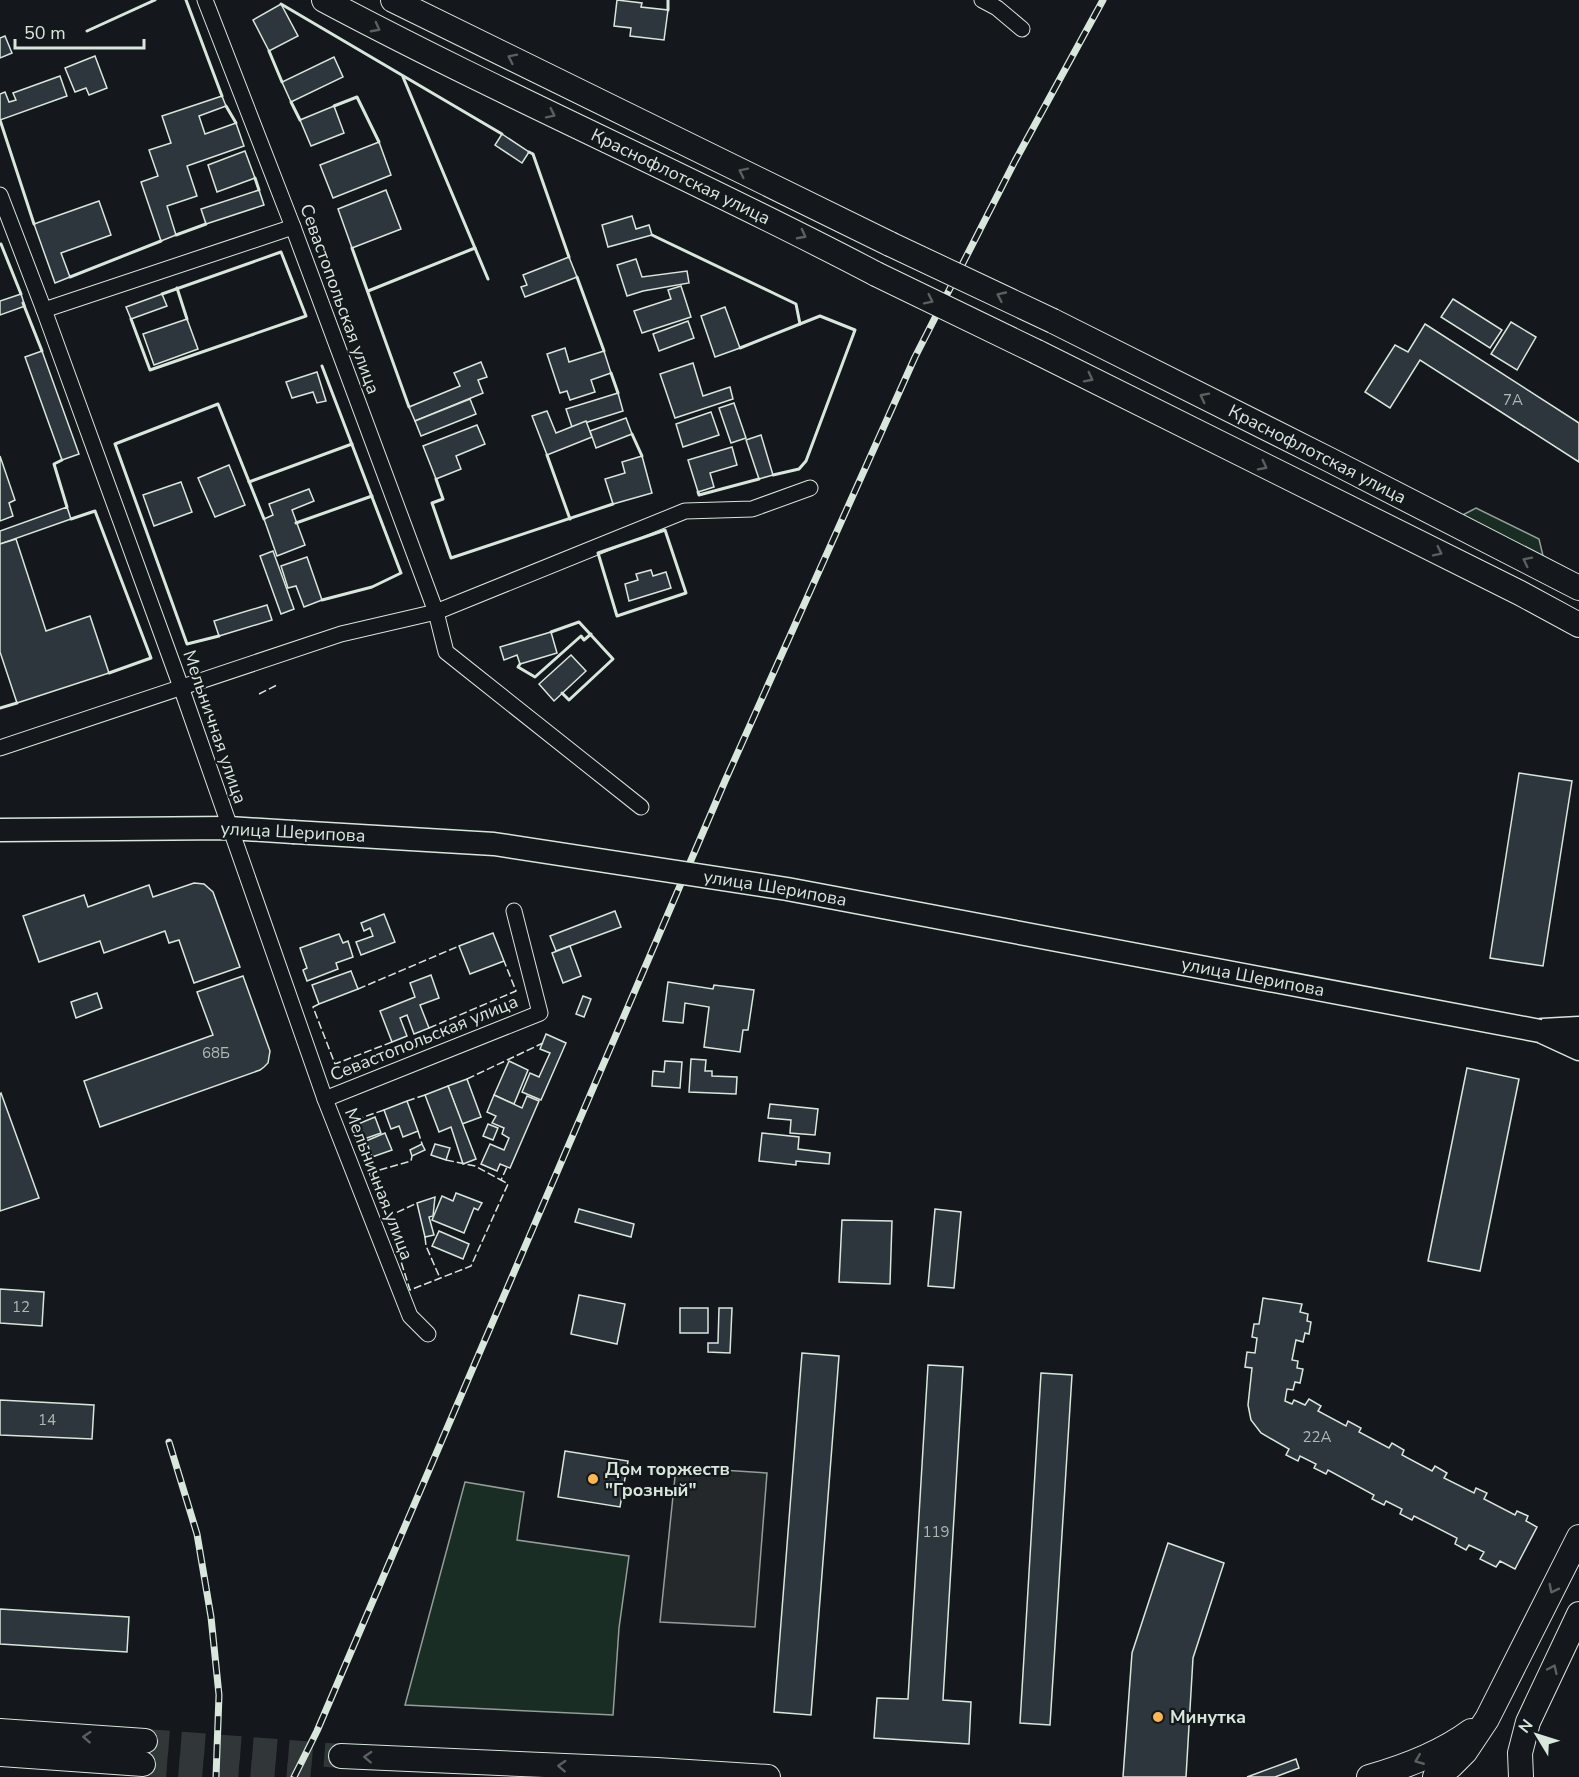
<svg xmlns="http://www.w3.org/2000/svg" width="1579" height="1777" viewBox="0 0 1579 1777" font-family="'Nunito Sans',sans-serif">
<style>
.green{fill:#1a2d24;stroke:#939e99;stroke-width:1.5}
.parking{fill:#24282b;stroke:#939e99;stroke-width:1.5}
.building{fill:#2c363c;stroke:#d8e6dc;stroke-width:1.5}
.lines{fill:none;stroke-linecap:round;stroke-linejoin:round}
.primary-tunnel{stroke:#313739;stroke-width:24;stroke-dasharray:24 12;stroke-linecap:butt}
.street-casing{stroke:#d8e6dc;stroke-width:17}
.secondary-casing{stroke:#d8e6dc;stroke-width:25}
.primary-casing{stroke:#d8e6dc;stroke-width:26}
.street{stroke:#14181c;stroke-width:15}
.secondary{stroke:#14181c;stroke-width:22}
.primary{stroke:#14181c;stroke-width:24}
.rail-casing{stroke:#d8e6dc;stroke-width:7}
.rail{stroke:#14181c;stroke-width:4.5;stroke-dasharray:14;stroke-linecap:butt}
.secondary-bridge-casing{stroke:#d8e6dc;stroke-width:25;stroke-linecap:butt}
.primary-bridge-casing{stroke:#d8e6dc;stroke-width:26;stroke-linecap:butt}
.secondary-bridge{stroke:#14181c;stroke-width:22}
.primary-bridge{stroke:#14181c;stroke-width:24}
.fence{stroke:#d8e6dc;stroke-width:1.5;stroke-dasharray:8 3;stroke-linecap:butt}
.wall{stroke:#d8e6dc;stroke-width:3}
.oneway{stroke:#59605f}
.poi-dot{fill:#ffb74d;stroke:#14181c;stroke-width:2}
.labels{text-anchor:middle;stroke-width:4.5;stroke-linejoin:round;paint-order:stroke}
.number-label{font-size:15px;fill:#adbab4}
.street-label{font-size:18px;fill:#d8e6dc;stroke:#14181c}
.poi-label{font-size:18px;font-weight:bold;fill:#d8e6dc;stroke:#14181c;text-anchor:start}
</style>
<rect width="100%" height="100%" fill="#14181c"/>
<!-- green -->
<g class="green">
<polygon points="1476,508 1539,539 1544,560 1457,518"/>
<polygon points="465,1482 524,1492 517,1540 629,1556 619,1628 613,1715 405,1705"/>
</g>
<!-- parking -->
<polygon class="parking" points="676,1467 767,1473 755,1627 660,1622"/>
<!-- building -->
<g class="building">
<polygon points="617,0 642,3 641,7 668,10 664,40 630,36 631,28 614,26"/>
<polygon points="281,4 298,36 269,51 253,20"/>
<polygon points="5,36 12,53 0,58 0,38"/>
<polygon points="95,56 107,88 89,95 86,88 75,92 65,68"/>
<polygon points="334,57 343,77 291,102 282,82"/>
<polygon points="60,76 67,96 0,120 0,94 5,92 9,102 16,100 13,93"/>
<polygon points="222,96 226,106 199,116 205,134 236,123 244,146 187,166 197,196 167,206 176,235 161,241 141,182 158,176 149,150 171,143 162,116"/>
<polygon points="334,106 344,133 311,146 300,120"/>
<polygon points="502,134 529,152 522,163 495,145"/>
<polygon points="379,142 391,175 333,198 320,165"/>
<polygon points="245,151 255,178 217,192 208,165"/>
<polygon points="259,190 264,205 206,224 201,209"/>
<polygon points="386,190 401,229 352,248 338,209"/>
<polygon points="99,201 111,235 61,253 70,277 55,283 34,224"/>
<polygon points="632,216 636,229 649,225 652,235 608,247 602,225"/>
<polygon points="569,257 577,277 525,297 521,287 527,285 523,275"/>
<polygon points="636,259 642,277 687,271 689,283 643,291 627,296 617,265"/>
<polygon points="681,286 691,317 642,333 634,311 671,299 668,290"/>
<polygon points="21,294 25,306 0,315 0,301"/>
<polygon points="162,294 167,306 131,319 126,307"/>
<polygon points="1453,299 1502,330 1490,348 1441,317"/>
<polygon points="725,307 740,348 715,357 701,316"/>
<polygon points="187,319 198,349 154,365 143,334"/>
<polygon points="688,321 694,338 659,351 653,334"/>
<polygon points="1511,322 1536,337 1517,370 1491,354"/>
<polygon points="1425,324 1579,423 1579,462 1420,360 1390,408 1365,392 1395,345 1408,352"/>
<polygon points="565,348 569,362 604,351 611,373 591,380 595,392 570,400 567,391 560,393 547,354"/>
<polygon points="42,351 79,454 62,460 25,357"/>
<polygon points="481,362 487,377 478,380 483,393 415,421 409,407 460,386 454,373"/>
<polygon points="693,363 703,396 730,387 733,399 675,418 660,374"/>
<polygon points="317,372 326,401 317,403 313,392 292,398 286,382"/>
<polygon points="618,393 623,411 572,427 566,409"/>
<polygon points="470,399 476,414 421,436 415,421"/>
<polygon points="734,403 746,438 731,443 719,408"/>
<polygon points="547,411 556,433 586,421 592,437 547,455 532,416"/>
<polygon points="711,412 719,435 683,447 676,424"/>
<polygon points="626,418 632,434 596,448 590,431"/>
<polygon points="477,425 485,444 456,456 461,469 436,479 423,446"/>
<polygon points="761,435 773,475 759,479 746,440"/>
<polygon points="732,447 737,465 710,473 714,487 698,492 688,460"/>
<polygon points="0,456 15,500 9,503 13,516 0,521"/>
<polygon points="642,456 652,493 613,504 605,479 625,473 622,462"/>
<polygon points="229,465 245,505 215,517 198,478"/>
<polygon points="181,482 192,512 154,526 143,495"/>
<polygon points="309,489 314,501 292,510 305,545 277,556 264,519 273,515 269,504"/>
<polygon points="67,507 71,519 0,544 0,531"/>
<polygon points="16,539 46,631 90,616 109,673 17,703 0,652 0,544"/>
<polygon points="273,551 294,609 281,614 260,556"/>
<polygon points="307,557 322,600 304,607 296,586 288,588 281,566"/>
<polygon points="651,570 653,576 666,572 671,588 629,601 625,584 638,580 636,574"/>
<polygon points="267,605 272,620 219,636 214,621"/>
<polygon points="551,632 557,653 520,664 517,655 504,660 500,647"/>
<polygon points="571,655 586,671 554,701 539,684"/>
<polygon points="1519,773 1572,781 1543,966 1490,958"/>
<polygon points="194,883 204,884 213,892 240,967 194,983 179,940 169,943 165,931 104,953 100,941 39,962 23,916 84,895 88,907 149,885 153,897"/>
<polygon points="615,911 621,927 556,951 550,936"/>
<polygon points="384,914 395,942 361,955 356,942 373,936 370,928 364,931 361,923"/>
<polygon points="493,933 504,961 470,974 459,946"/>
<polygon points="339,934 343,943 348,941 353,957 336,963 338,969 307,981 303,970 307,968 300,948"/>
<polygon points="570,946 581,976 563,983 552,953"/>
<polygon points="351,971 358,989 319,1004 312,985"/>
<polygon points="431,975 439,998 420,1005 429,1028 414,1034 407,1015 400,1018 407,1036 392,1042 380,1011 415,997 410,983"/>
<polygon points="243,976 270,1051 268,1063 264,1067 260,1070 100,1127 84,1081 213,1035 197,992"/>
<polygon points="668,982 713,989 714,985 754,990 748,1030 743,1030 740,1052 704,1047 709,1007 685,1003 683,1023 663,1021"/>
<polygon points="97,993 102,1008 76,1018 71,1002"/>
<polygon points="583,996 591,999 584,1017 576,1014"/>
<polygon points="546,1034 566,1043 541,1100 522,1092 530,1073 539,1077 550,1053 540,1049"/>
<polygon points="691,1059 706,1060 705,1071 712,1071 712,1076 737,1077 736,1094 689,1092"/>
<polygon points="509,1061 528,1070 514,1104 494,1095"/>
<polygon points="665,1061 682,1062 680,1088 652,1086 653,1071 664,1072"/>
<polygon points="1467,1068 1519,1079 1480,1271 1428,1261"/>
<polygon points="467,1079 481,1117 462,1124 448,1086"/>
<polygon points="448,1086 476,1159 463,1164 451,1127 439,1132 425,1095"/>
<polygon points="1,1093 39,1198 0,1211 0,1094"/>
<polygon points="494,1095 522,1108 527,1096 539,1101 510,1168 500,1164 497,1171 481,1164 490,1144 504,1150 509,1138 502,1134 504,1128 492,1123 496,1116 487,1112"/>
<polygon points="407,1101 418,1131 403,1137 399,1126 391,1129 384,1110"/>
<polygon points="770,1104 818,1109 815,1135 790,1133 791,1120 768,1118"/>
<polygon points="375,1117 381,1133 364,1139 358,1124"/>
<polygon points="488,1124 498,1128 493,1140 483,1136"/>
<polygon points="385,1133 392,1150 372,1157 366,1141"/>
<polygon points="762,1133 799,1137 798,1149 830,1153 829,1164 796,1161 796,1165 759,1161"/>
<polygon points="422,1144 425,1150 412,1156 410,1150"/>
<polygon points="435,1144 450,1148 446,1160 431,1155"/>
<polygon points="456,1193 482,1203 478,1210 474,1208 464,1233 432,1220 442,1196 453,1201"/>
<polygon points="435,1197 433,1216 429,1217 434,1235 425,1237 417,1203"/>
<polygon points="579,1209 634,1224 631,1237 575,1222"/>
<polygon points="935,1209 961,1212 954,1288 928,1286"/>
<polygon points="842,1220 892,1221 890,1284 839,1282"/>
<polygon points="439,1231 469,1244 463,1259 432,1246"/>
<polygon points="0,1289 44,1292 42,1326 0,1323"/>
<polygon points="579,1295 625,1304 617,1344 571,1334"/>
<polygon points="1263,1298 1302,1304 1300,1312 1308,1314 1307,1321 1311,1322 1309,1334 1305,1333 1303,1342 1296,1340 1292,1360 1298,1361 1297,1368 1303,1369 1300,1383 1295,1382 1293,1390 1287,1389 1285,1401 1292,1404 1294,1400 1305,1405 1309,1399 1321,1406 1318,1411 1346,1426 1348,1421 1361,1428 1359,1432 1389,1448 1392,1443 1404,1450 1402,1455 1432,1471 1435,1466 1447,1473 1444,1478 1474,1493 1476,1488 1487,1493 1484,1499 1515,1515 1517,1511 1528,1516 1526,1521 1537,1527 1515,1569 1500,1561 1496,1567 1480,1559 1484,1552 1469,1545 1466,1550 1455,1544 1457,1538 1414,1516 1412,1520 1400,1514 1402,1509 1386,1501 1384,1505 1372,1499 1374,1495 1328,1470 1326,1474 1314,1468 1316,1464 1300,1456 1298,1461 1286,1455 1289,1449 1261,1433 1251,1420 1248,1405 1252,1368 1245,1367 1247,1352 1255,1353 1257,1338 1252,1337 1254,1324 1259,1324"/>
<rect x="680" y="1308" width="28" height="25"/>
<polygon points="719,1308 732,1308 730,1353 708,1352 708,1343 718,1343"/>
<polygon points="802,1353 839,1356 811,1715 774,1712"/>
<polygon points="928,1365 963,1367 943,1700 971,1702 969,1744 874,1738 877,1698 908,1699"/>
<polygon points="1041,1373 1072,1375 1050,1725 1020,1723"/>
<polygon points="0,1400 94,1405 92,1439 0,1435"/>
<polygon points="565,1451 628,1461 620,1507 558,1497"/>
<polygon points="1168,1543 1224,1563 1193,1658 1186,1777 1123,1777 1132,1653"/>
<polygon points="0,1609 129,1617 127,1652 0,1644"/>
<polygon points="1296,1759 1299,1768 1275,1777 1247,1777"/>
</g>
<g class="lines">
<!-- primary-tunnel -->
<g class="primary-tunnel">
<polyline points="145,1741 341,1756"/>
<polyline points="143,1764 316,1777"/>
</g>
<!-- street casing -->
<g class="street-casing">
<g id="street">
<polyline points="205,0 293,227 436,612 685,511 752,509 810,488"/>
<polyline points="982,0 997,8 1022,29"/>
<polyline points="0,195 44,310 181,687 325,1099 410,1316 428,1334"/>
<polyline points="44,310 293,227"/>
<polyline points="0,748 341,634 436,612 446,652 641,807"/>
<polyline points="325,1099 540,1013 514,911"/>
</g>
</g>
<!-- secondary casing -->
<g class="secondary-casing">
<g id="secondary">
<polyline points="0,830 229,828 293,832"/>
<polyline points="1542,1030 1579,1028"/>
<polyline points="1540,1031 1579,1049"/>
</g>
</g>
<!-- primary casing -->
<g class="primary-casing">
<g id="primary">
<path id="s1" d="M324,0C506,97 694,178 876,274"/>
<polyline points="393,0 890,244"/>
<path id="s2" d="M1053,321L1330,460L1579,588"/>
<polyline points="1037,352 1520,593 1579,625"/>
<polyline points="0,1731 145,1741"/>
<polyline points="0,1754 143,1764"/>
<polyline points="341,1756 657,1770 768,1777"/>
<path d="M1369,1777C1405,1767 1440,1754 1471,1731"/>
<polyline points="1435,1777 1451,1766 1465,1752 1487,1719 1579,1537"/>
<polyline points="1521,1777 1520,1753 1528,1722 1579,1614"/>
</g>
</g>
<!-- street -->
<use href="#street" class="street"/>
<!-- secondary -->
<use href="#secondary" class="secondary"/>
<!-- primary -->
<use href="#primary" class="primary"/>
<!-- rail casing -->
<g class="rail-casing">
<g id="rail">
<polyline points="169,1442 197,1534 211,1617 219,1695 216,1777"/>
<polyline points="294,1777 317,1731 725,781 915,357 1015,161 1103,0"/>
</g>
</g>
<!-- rail -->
<use href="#rail" class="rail"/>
<!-- secondary-bridge casing -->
<g class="secondary-bridge-casing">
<g id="secondary-bridge">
<path id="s3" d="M293,832L494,844L787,889L1540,1031"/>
</g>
</g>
<!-- primary-bridge casing -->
<g class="primary-bridge-casing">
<g id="primary-bridge">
<polyline points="890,244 1053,321"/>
<polyline points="876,274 1037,352"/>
</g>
</g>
<!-- secondary-bridge -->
<use href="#secondary-bridge" class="secondary-bridge"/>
<!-- primary-bridge -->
<use href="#primary-bridge" class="primary-bridge"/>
<!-- fence -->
<g class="fence">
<polyline points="259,694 277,685"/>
<polyline points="358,989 459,946"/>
<polyline points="319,1004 313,1007 335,1064 392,1042"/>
<polyline points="429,1028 516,991 504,961"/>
<polyline points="467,1079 543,1043"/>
<polyline points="407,1101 425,1095"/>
<polyline points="384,1110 349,1122 387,1217 410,1290 471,1266 508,1184 501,1180 507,1167"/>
<polyline points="418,1131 422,1144"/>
<polyline points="446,1160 475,1166 501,1180"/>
<polyline points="369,1173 411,1161 412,1156"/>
<polyline points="387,1217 417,1203"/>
<polyline points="425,1237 426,1246 440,1278"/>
</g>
<!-- wall -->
<g class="wall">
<polyline points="186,0 222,96"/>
<polyline points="281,4 502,134"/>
<polyline points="668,10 668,0"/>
<polyline points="87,31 155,0"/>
<polyline points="269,51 282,82"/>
<polyline points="403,77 488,279"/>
<polyline points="291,102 300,120"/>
<polyline points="226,106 236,123"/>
<polyline points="334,106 357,97 379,142"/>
<polyline points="0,120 34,224"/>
<polyline points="529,152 533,154 569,257"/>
<polyline points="255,178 259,190"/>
<polyline points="176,235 206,224"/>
<polyline points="652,235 796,304 800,324"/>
<polyline points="1,244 21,294"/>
<polyline points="352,248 409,407"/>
<polyline points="70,277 161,241"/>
<polyline points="577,277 604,351"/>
<polyline points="177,288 187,319"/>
<polyline points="368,291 475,248"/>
<polyline points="23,303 42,351"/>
<polyline points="131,319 150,370 306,316 281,252 162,294"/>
<polyline points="740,348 820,316 855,330 806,461 799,469 773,475"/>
<polyline points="611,373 618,393"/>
<polyline points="632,434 642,456"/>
<polyline points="547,455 570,519"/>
<polyline points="62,460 54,464 67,507"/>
<polyline points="436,479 443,499 432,503 451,558 613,504"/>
<polyline points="249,482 352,444"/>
<polyline points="698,492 699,495 759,479"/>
<polyline points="71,519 95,511 151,658 109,673"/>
<polyline points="296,523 372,496"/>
<polygon points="665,530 686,593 617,616 598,553"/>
<polyline points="322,600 372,587 401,573 322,366"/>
<polyline points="551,632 579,622 613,659 569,700 562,693"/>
<polyline points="219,636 187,644 115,444 218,404 264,519"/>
<polyline points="520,664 518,667 535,677 581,636 584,640 591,634"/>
<polyline points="0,708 17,703"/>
</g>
</g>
<!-- one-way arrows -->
<defs><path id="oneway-chevron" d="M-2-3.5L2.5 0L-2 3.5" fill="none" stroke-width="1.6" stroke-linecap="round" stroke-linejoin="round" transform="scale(1.5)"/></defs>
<g class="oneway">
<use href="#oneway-chevron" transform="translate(376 28) rotate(28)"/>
<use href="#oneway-chevron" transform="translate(512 58) rotate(-154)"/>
<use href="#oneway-chevron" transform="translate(551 114) rotate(26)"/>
<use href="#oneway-chevron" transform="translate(743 172) rotate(-154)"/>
<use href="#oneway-chevron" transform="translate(802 235) rotate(28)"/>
<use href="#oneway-chevron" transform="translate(1001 296) rotate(-155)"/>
<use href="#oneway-chevron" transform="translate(929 300) rotate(26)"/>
<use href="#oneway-chevron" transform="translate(1089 378) rotate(27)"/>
<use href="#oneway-chevron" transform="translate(1204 397) rotate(-153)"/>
<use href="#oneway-chevron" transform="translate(1263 466) rotate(27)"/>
<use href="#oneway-chevron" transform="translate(1438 552) rotate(26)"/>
<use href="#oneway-chevron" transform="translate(1527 561) rotate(-153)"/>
<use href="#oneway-chevron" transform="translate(1553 1589) rotate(117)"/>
<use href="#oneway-chevron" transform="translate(1553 1669) rotate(-65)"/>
<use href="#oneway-chevron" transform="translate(87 1737) rotate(-176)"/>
<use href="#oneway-chevron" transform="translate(368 1757) rotate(-177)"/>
<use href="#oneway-chevron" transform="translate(1419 1760) rotate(158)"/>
<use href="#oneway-chevron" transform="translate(562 1766) rotate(-177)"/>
</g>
<!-- markers -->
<g class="poi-dot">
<circle cx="593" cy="1479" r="6"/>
<circle cx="1158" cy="1717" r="6"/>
</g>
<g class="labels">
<!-- number labels -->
<g class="number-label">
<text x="1513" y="405">7А</text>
<text x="216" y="1058">68Б</text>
<text x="21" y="1312">12</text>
<text x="47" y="1425">14</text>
<text x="1317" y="1442">22А</text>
<text x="936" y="1537">119</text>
</g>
<!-- street labels -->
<g class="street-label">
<text dy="6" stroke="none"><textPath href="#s1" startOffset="398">Краснофлотская улица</textPath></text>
<text transform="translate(340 299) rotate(70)" y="6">Севастопольская улица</text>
<text dy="6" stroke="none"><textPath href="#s2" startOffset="296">Краснофлотская улица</textPath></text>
<text transform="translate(215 727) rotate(71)" y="6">Мельничная улица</text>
<text transform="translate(293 832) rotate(3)" y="6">улица Шерипова</text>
<text dy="6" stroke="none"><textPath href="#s3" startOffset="486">улица Шерипова</textPath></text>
<text dy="6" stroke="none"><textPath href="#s3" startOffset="972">улица Шерипова</textPath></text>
<text transform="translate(424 1038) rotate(-22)" y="6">Севастопольская улица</text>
<text transform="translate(379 1184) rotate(69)" y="6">Мельничная улица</text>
</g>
<!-- poi labels -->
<g class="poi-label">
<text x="605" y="1475">Дом торжеств<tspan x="605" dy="21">"Грозный"</tspan></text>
<text x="1170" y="1723">Минутка</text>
</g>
</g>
<!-- north arrow -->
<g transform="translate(1537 1735) rotate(308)" stroke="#14181c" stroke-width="4.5" paint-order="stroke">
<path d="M0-4.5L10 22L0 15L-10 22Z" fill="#d8e6dc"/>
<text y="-9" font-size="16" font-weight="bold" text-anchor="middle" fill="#d8e6dc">N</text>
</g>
<!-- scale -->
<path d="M15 39v9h129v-9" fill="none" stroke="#d8e6dc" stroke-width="3"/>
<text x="24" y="39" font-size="18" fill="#d8e6dc" stroke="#14181c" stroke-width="4.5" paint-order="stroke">50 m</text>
</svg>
